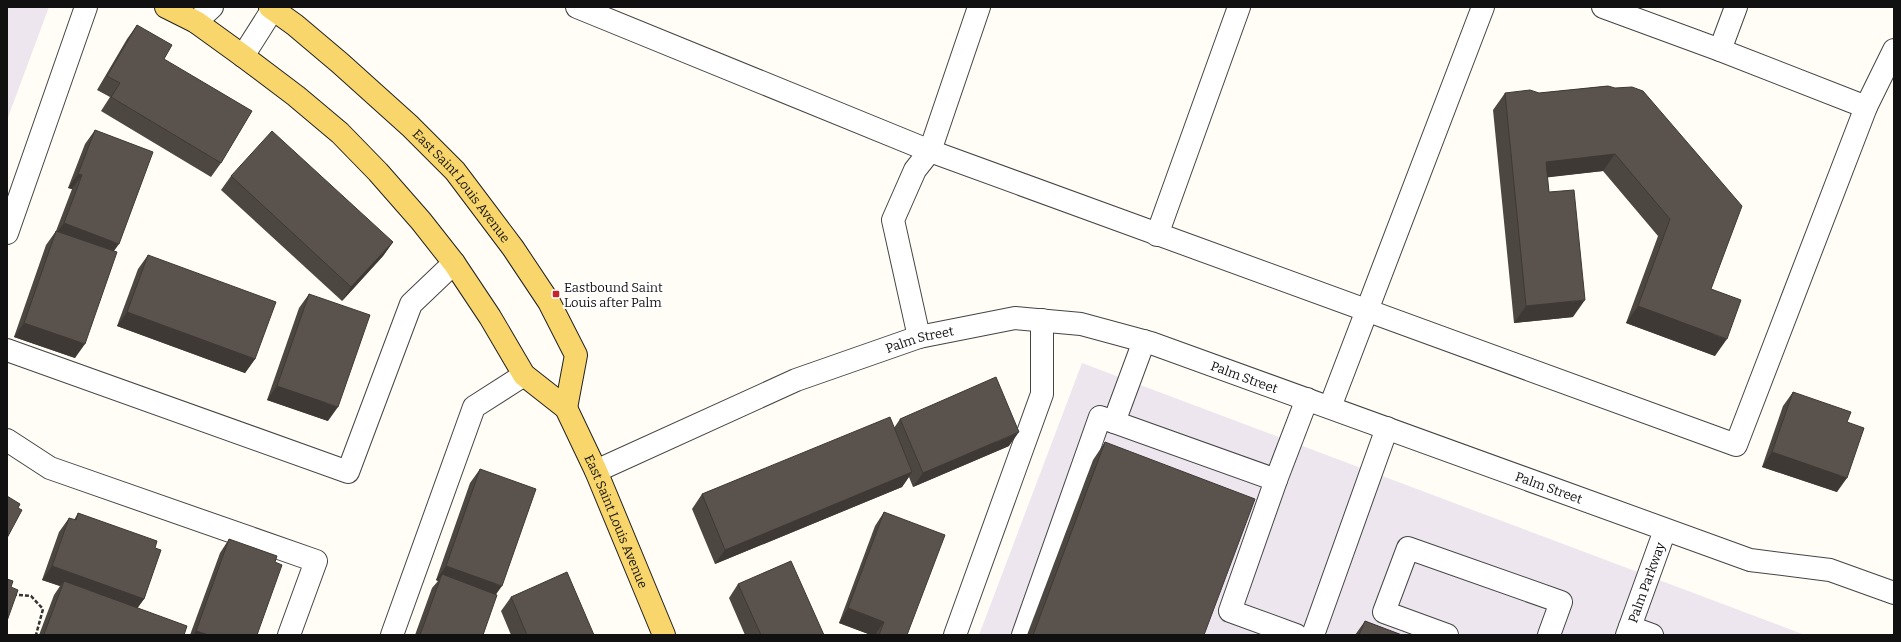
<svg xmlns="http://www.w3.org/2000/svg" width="1901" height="642" viewBox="0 0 1901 642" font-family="Bitter,serif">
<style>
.industrial{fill:#eee6ef}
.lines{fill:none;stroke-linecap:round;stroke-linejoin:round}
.minor-casing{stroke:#444;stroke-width:24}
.major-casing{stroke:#222;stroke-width:24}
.path{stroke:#333;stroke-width:2.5;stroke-dasharray:4 2;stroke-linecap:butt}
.minor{stroke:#fff;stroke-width:22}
.major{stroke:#f9d66b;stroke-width:22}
.wall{fill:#4d4742}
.shaded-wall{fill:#3f3936}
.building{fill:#5a524d;stroke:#3f3936}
.poi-dot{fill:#c4262e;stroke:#fff;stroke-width:1.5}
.labels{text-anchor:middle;stroke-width:4;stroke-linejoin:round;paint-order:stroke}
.street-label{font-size:13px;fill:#111;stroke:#fff}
.poi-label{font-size:13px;fill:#111;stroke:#fff;text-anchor:start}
</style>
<rect width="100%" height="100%" fill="#fffdf5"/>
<!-- industrial -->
<g class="industrial">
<polygon points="7,7 49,7 7,120"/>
<polygon points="1082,363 1805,635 979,635"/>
</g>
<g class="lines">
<!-- minor casing -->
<g class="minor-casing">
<g id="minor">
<polyline points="577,7 930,151 1736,445 1866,107 1894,50"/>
<polyline points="1603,7 1720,50 1866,107"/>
<polyline points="196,22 212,7"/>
<polyline points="1720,50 1736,7"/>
<polyline points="243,56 274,7"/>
<polyline points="7,233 86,7"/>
<polyline points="1157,235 1239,7"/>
<polyline points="919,337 893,220 915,170 930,151 979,7"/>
<polyline points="7,350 348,472 411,304 454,263"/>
<polyline points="1330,407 1483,7"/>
<polyline points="1114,422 1144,341"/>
<polyline points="7,440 50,468 316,561 289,635"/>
<path id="s1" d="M596,471L796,380L919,337L1015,318L1081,324L1151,343L1750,560L1830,570L1894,593"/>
<polyline points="1276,480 1307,399"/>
<polyline points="1630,627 1652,635"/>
<polyline points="392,635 474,407 524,375"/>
<polyline points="955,635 1042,394 1042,320"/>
<polyline points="1023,635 1100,417 1276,480 1230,611 1296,635"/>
<polyline points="1313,635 1387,428"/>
<polyline points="1447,635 1384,612 1408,548 1561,602 1549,635"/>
<path id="s2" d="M1627,635L1665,530"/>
</g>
</g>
<!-- major casing -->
<g class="major-casing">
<g id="major">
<path id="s3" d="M166,7L196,22L243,56L296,96L340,133L378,172L421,221L454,263L490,317L524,375L566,408L596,471L664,635"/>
<path id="s4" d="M270,7L295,25L340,63L410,126L455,171L513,248L549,302L576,355L566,408"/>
</g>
</g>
<!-- path -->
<polyline class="path" points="7,594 31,596 43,609 36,635"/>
<!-- minor -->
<use href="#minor" class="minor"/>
<!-- major -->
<use href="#major" class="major"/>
</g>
<!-- wall -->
<g class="wall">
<polygon points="137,25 164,59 221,163 211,177 101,111 110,97 97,90 127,39"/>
<polygon points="1608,86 1711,289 1715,356 1626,323 1658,236 1603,171 1547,177 1549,192 1573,317 1514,323 1493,110 1505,93 1539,93"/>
<polygon points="95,130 114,251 75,358 14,337 46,245 56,231 72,189 68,188 85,144"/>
<polygon points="231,176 393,242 383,256 342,301 221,190"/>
<polygon points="148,255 255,359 245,373 117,326 138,269"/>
<polygon points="309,294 328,421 267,400 299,308"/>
<polygon points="1793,392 1847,422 1837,492 1762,467 1783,406"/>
<polygon points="900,419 1009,446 913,487 909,477 902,487 715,564 692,509 702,494 894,428"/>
<polygon points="1105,442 1204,635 1027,635 1093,460"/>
<polygon points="480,469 496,594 483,635 415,635 432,588 438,581 436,580 470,483"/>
<polygon points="884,512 907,635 871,635 839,623 875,526"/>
<polygon points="78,513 155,548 144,599 137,608 184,635 39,635 54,595 60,586 42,580 59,532 69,518 74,520"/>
<polygon points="229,539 275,562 257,635 190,635 220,553"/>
<polygon points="738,584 824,635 745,635 729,598"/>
<polygon points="511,597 594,635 511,635 501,611"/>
<polygon points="1365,621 1402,635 1355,635"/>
</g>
<!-- shaded-wall -->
<g class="shaded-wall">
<polygon points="1615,154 1603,171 1534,179 1546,162"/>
<polygon points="78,174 82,175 72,189 68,188"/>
<polygon points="64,223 119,244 109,258 54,237"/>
<polygon points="393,242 383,256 342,301 351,287"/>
<polygon points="1585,300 1573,317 1514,323 1526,306"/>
<polygon points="1638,306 1727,339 1715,356 1626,323"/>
<polygon points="127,312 255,359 245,373 117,326"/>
<polygon points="24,323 85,344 75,358 14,337"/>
<polygon points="277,386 338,407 328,421 267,400"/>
<polygon points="1019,432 1009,446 913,487 923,473"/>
<polygon points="1772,452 1847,478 1837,492 1762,467"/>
<polygon points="912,472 902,487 715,564 725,550"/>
<polygon points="52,566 144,599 134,613 64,581 60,586 42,580"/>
<polygon points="446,566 502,586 492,600 442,574 438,581 436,580"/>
<polygon points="848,608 884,622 875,635 871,635 839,623"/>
<polygon points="196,631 209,635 193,635"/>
</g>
<!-- building -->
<g class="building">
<polygon points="137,25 172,45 164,59 252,111 221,163 111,97 120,83 107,76"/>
<polygon points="1608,86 1615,88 1632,87 1643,91 1742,206 1711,289 1741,300 1727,339 1638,306 1670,219 1615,154 1546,162 1549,192 1574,190 1585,300 1526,306 1505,93 1530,90 1539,93"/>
<polygon points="95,130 153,152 119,244 64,223 82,175 78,174"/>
<polygon points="272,131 393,242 351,287 231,176"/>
<polygon points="56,231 117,252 85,344 24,323"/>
<polygon points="148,255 276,302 255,359 127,312"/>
<polygon points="309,294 370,315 338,407 277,386"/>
<polygon points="996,377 1019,432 923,473 900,419"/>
<polygon points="1793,392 1851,412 1847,422 1864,428 1847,478 1772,452"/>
<polygon points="890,417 912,472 725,550 702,494"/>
<polygon points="1105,442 1255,499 1204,635 1033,635"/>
<polygon points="480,469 536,489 502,586 446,566"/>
<polygon points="7,496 20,504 18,508 22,510 7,538"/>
<polygon points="884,512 945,535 907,635 879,635 884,622 848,608"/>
<polygon points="78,513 157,541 155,548 161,550 144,599 52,566 69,518 76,520"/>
<polygon points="229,539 277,556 275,562 282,565 257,635 209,635 196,631"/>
<polygon points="791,561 824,635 761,635 738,584"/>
<polygon points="567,572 594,635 527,635 511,597"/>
<polygon points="442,574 497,595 483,635 420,635"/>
<polygon points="7,579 13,581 11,587 18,590 7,621"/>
<polygon points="64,581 187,626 184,635 48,635 44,634"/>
<polygon points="1365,621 1402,635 1359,635"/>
</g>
<!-- markers -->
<rect class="poi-dot" x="552" y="290" width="8" height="8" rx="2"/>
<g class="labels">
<!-- street labels -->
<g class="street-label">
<text dy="5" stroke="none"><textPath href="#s4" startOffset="263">East Saint Louis Avenue</textPath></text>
<text dy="5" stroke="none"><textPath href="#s1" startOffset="350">Palm Street</textPath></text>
<text dy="5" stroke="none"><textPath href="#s1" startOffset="686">Palm Street</textPath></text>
<text dy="5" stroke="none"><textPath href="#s1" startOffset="1010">Palm Street</textPath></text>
<text dy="5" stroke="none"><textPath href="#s3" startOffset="698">East Saint Louis Avenue</textPath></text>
<text dy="5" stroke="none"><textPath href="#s2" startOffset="56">Palm Parkway</textPath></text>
</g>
<!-- poi labels -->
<g class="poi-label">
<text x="564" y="292">Eastbound Saint<tspan x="564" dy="15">Louis after Palm</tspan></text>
</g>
</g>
<!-- border -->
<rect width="1901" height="642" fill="none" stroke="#111111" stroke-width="16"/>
</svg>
